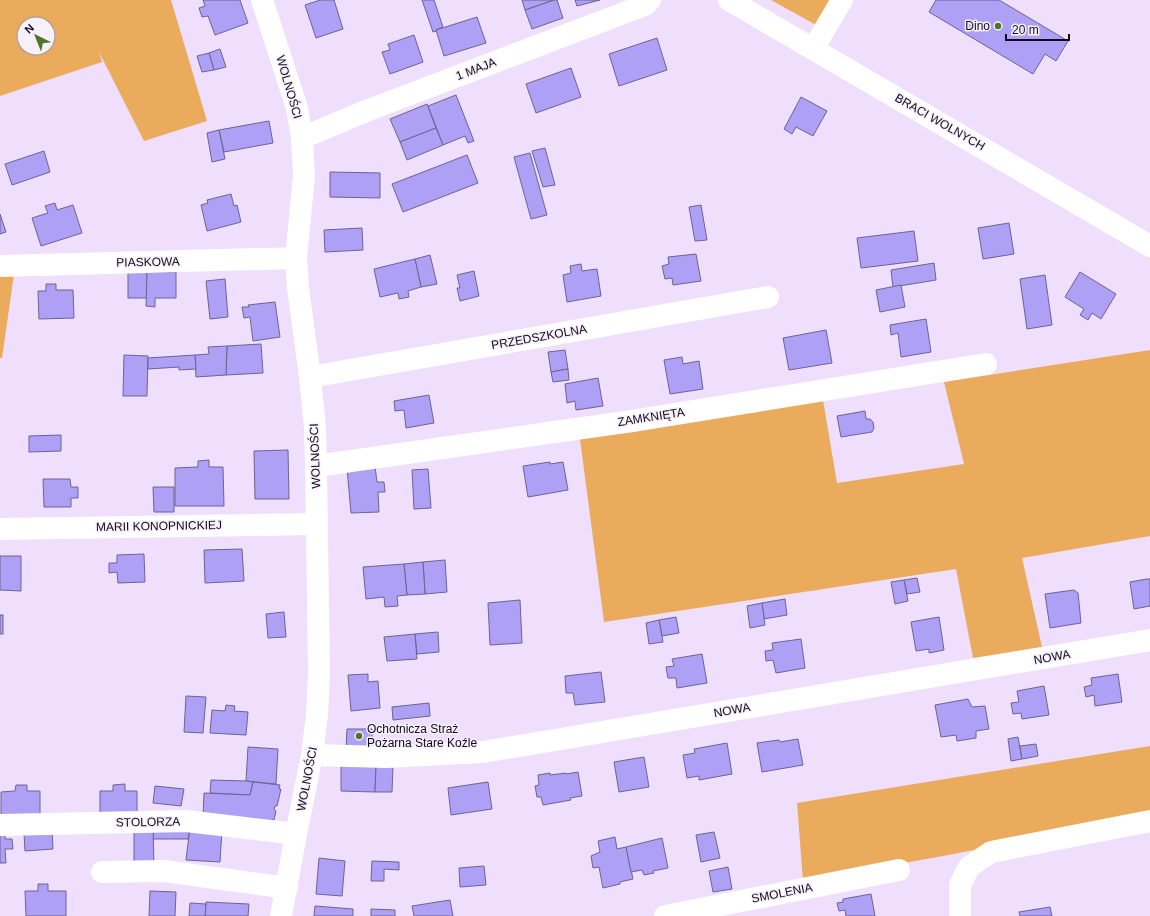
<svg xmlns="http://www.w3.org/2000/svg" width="1150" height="916" viewBox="0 0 1150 916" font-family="Helvetica,sans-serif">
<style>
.green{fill:#eaab5d;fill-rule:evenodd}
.building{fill:#ada0f5;stroke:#6b6493}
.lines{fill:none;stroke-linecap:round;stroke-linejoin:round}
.minor{stroke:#fff;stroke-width:22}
.major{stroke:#fff;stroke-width:22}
.poi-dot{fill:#52732b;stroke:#f6f0fb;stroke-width:1.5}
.labels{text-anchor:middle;stroke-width:3;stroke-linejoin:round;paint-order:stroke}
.poi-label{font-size:12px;fill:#140a1a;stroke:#f6f0fb;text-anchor:end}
.street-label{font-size:12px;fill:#140a1a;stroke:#f6f0fb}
</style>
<rect width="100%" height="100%" fill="#efdefc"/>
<!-- green -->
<g class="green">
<path d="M0,0H171L207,121L144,141L99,52L102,62L0,96ZM24,24H48V48H24Z"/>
<polygon points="771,0 834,0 818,26"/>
<polygon points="14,274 2,358 0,358 0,275"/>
<polygon points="1150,350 1150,536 1022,558 1042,647 973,658 956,569 604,622 580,439 823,400 837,483 964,464 944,382"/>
<polygon points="1150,746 1150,815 943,856 803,881 797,803"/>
</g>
<!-- building -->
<g class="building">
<polygon points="203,0 240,0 248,23 215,35 208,16 202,17 199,8 205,6"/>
<polygon points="320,0 334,0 343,29 316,38 305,5"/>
<polygon points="422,0 434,0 443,27 436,30 436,31 433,32"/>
<polygon points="522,0 554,0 525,10"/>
<polygon points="554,0 557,0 563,18 532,29 525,10"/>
<polygon points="575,0 600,0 577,6"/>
<polygon points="936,0 999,0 1068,41 1056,61 1045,54 1033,74 929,12"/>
<polygon points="477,17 486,43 444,56 436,30"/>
<polygon points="414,35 423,62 390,74 382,52 390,50 388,44"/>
<polygon points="657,38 667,70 619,86 609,54"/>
<polygon points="220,49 226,67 214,70 209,53"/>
<polygon points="209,53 214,70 202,72 197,56"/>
<polygon points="571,68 581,97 536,113 526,84"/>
<polygon points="456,95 474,141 468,143 465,136 443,145 428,106"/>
<polygon points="801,97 827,111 813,136 796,127 792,134 784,129"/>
<polygon points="427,104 436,128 400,142 390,119"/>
<polygon points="269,121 273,143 224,152 219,130"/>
<polygon points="436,128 443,145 407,160 400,142"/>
<polygon points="219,130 225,159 212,162 207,133"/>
<polygon points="545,148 555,185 543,187 532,151"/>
<polygon points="44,151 50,172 12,185 5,164"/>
<polygon points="530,153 547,215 531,219 514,157"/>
<polygon points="467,155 478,183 403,212 392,184"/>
<polygon points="330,172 380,173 380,198 330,197"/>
<polygon points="231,194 234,206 237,205 241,222 207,231 201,205 208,203 207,200"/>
<polygon points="55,203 57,210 73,205 82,233 41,246 32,218 48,213 45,206"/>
<polygon points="701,205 707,240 695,241 689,207"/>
<polygon points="0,214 6,232 0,234"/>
<polygon points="1009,223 1014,254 983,259 978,228"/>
<polygon points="362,228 363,250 325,252 324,230"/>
<polygon points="914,231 918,261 861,268 857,238"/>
<polygon points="696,254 701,281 673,285 672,278 665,279 662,266 669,264 668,257"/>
<polygon points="430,255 437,284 421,287 415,259"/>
<polygon points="415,259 421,287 408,291 409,297 399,299 398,293 380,297 374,269"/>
<polygon points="934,263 936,280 893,287 891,270"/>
<polygon points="581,264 582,271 597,269 601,296 567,302 563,275 571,273 570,266"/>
<polygon points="474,271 479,296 460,301 457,288 460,288 457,275"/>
<rect x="128" y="272" width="19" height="26"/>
<polygon points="147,272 176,272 176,298 155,298 155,307 146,306"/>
<polygon points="1080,272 1116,294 1101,319 1092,313 1088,320 1080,315 1084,309 1065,297"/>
<polygon points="1045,275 1052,325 1027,329 1020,279"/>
<polygon points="225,279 228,317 210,319 206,281"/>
<polygon points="46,284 56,284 56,290 73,290 74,318 39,319 38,291 46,291"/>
<polygon points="901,285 905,307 880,312 876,290"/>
<polygon points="275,302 280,337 253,341 250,317 244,318 242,307 249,307 248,305"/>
<polygon points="926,319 931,352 901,357 898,333 891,335 890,325"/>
<polygon points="826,330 832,363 789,370 783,338"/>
<polygon points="261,344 263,373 226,375 227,346"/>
<polygon points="227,346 226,375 196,377 195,355 209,354 208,347"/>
<polygon points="565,350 568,369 551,372 548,352"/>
<polygon points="124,355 148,356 147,396 123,396"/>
<polygon points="195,355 196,369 179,370 179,367 148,369 148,358"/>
<polygon points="682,357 683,364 699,361 703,389 670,394 664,360"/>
<polygon points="568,369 569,380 553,382 551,372"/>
<polygon points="598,378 603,406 576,410 575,401 567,403 565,384"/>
<polygon points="429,395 434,423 406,428 404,410 395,411 394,401"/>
<polygon points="865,411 866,419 870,419 873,422 874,428 872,432 841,437 837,416"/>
<polygon points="61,435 61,451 29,452 29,436"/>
<polygon points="288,450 289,499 255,499 254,451"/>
<polygon points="209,460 209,467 223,467 224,506 175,506 175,468 198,467 198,461"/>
<polygon points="550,462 550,464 563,462 568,490 528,497 523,466"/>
<polygon points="375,466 377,482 384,482 385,492 378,492 379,512 351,513 347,468"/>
<polygon points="428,469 431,508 414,509 412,470"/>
<polygon points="43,479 70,479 71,487 78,487 78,498 71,498 71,507 44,507"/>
<polygon points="153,487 174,487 174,512 154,512"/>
<polygon points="242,549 244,581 205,583 204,550"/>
<polygon points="144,554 145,582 118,583 117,572 109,573 109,563 117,563 117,555"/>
<polygon points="0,556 21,556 21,591 0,590"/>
<polygon points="445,560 447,592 425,594 423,562"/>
<polygon points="423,562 425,594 407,595 404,564"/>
<polygon points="404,564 407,595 397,596 398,606 385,607 384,597 366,599 363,567"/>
<polygon points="917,578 920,592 907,594 904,580"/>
<polygon points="1147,579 1150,579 1150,606 1134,609 1130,582"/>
<polygon points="904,580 908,601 895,604 891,582"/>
<polygon points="1074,590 1078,593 1081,623 1050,628 1045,594"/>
<polygon points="785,599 787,615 764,619 762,603"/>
<polygon points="520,600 522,643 490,645 488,603"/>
<polygon points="762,603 765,625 750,628 747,606"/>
<polygon points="284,612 286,637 268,638 266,614"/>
<rect x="0" y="615" width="3" height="19"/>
<polygon points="676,617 679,633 662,636 659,620"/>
<polygon points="939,617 944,650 929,653 929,649 916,651 911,622"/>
<polygon points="659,620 663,642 649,644 646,623"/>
<polygon points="438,632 439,652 417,654 415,634"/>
<polygon points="415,634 417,659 387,661 384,637"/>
<polygon points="801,639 805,668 776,673 773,660 766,661 765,651 773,650 772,643"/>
<polygon points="702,654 707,683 677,688 676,678 668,678 666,667 674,666 672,659"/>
<polygon points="601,672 605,702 575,705 573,693 566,693 565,676"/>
<polygon points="368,674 368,682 378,681 380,708 351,711 348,675"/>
<polygon points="1118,674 1122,702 1095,706 1094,695 1086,697 1084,687 1092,685 1091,678"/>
<polygon points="1044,686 1049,715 1022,719 1021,713 1013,714 1011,703 1019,702 1017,691"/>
<polygon points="186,696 206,697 203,733 184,732"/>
<polygon points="968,699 972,707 985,706 989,729 976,731 976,738 957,741 956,735 941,737 935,705"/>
<polygon points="429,703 430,716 393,720 392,707"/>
<polygon points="226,705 235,706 234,711 248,712 246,735 210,733 212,710 225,711"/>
<polygon points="347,729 372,729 372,750 346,750"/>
<polygon points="1018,737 1022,759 1011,761 1008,739"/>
<polygon points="798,739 803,765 762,772 757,743 779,740 780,742"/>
<polygon points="727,743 732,774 699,780 699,776 687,778 683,755 695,753 694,749"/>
<polygon points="1036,744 1038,756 1022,759 1020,746"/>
<polygon points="248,747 278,749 276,784 246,781"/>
<polygon points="644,757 649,787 619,792 614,762"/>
<polygon points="341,765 376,766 375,792 341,791"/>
<polygon points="376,766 393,766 392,792 375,792"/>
<polygon points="578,772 582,796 570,798 571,800 543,805 541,797 537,797 535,786 539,785 538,775 550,773 550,775 566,773 566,774"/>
<polygon points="211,780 246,781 253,782 250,795 210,793"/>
<polygon points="253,782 280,785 279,789 281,789 277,806 275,806 274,809 276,811 274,820 272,820 271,824 203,816 204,793 250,795"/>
<polygon points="488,782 492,809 451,815 448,788"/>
<polygon points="125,784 125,791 137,791 137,815 100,815 100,791 113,791 113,785"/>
<polygon points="16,785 27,785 27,791 40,791 40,817 1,817 1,792 15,791"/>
<polygon points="155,786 184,789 181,806 153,803"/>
<polygon points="190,827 222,830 220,862 186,860"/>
<polygon points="190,827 188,839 153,839 153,828"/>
<polygon points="134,828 153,828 154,867 134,867"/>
<polygon points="0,830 5,830 5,839 12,839 13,849 5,849 6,863 0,863"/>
<polygon points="52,831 53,849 25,851 24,833"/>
<polygon points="714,832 720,858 701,862 696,835"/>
<polygon points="615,837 617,849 626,847 633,879 620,882 620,884 603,888 599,867 593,868 591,856 600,852 598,841"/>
<polygon points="662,838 668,868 653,871 654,873 644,875 642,870 631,872 626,847"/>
<polygon points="319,858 345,861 342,896 316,894"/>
<polygon points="372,861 399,862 399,870 384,869 384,881 371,881"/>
<polygon points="484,866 486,885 460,887 459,868"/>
<polygon points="728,867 732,889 713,892 709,871"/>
<polygon points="38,884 48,884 48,891 66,891 66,916 26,916 25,891 38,891"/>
<polygon points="150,891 176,892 175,916 149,916"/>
<polygon points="871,894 875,916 846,916 845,910 839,911 837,903 843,902 843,899"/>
<polygon points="450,900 453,916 414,916 412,906"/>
<polygon points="206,902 249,904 248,916 205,916"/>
<polygon points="190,903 206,904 205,916 189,916"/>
<polygon points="315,906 353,909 353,916 314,916"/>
<polygon points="1050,907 1052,916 1020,916 1019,912"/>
<polygon points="371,909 395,910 395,916 371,916"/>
</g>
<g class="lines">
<!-- minor -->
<g class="minor">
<polyline points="262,0 297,108 302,138 304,176 296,258 298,288 310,377 315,427 316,466 319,673 317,715 312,755 296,834 281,916"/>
<polyline points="813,49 842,0"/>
<polyline points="302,138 366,111 645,5 650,0"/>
<polyline points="0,266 296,258"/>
<polyline points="310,377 768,297"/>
<polyline points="316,466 632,421 986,364"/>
<polyline points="0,529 317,524"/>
<polyline points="312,755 387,757 483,752 1150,640"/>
<polyline points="0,825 186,821 296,834"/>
<polyline points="102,872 164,871 287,888"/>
<polyline points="665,916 899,870"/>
<polyline points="960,916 960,885 969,867 991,852 1150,821"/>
</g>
<!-- major -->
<polyline class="major" points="729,0 1150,246"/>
</g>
<!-- markers -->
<g class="poi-dot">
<circle cx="998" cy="26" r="4"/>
<circle cx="359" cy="736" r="4"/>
</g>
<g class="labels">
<!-- poi labels -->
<g class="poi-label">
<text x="990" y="30">Dino</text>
<text x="367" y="733" text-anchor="start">Ochotnicza Straż<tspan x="367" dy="14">Pożarna Stare Koźle</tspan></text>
</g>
<!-- street labels -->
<g class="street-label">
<text transform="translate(476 69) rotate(-21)" y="4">1 MAJA</text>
<text transform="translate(289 87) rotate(74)" y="4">WOLNOŚCI</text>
<text transform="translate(940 122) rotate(30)" y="4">BRACI WOLNYCH</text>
<text transform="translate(148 262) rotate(-1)" y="4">PIASKOWA</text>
<text transform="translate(539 337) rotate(-10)" y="4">PRZEDSZKOLNA</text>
<text transform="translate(651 417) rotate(-9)" y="4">ZAMKNIĘTA</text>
<text transform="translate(315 456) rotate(-92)" y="4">WOLNOŚCI</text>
<text transform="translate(159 526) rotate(-1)" y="4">MARII KONOPNICKIEJ</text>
<text transform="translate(1052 657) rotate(-10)" y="4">NOWA</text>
<text transform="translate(732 710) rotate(-10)" y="4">NOWA</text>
<text transform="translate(307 779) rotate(-79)" y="4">WOLNOŚCI</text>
<text transform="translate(148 822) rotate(-1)" y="4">STOLORZA</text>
<text transform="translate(782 893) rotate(-11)" y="4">SMOLENIA</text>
</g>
</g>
<!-- north arrow -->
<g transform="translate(36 36) rotate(317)"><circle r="19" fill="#f6f0fb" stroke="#9c94a1"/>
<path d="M0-3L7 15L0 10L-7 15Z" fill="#52732b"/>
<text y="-6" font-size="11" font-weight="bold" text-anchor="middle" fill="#140a1a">N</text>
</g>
<!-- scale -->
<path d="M1006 34v6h63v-6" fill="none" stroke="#140a1a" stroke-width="2"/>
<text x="1012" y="34" font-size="12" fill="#140a1a" stroke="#f6f0fb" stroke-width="3" paint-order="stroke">20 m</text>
</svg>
